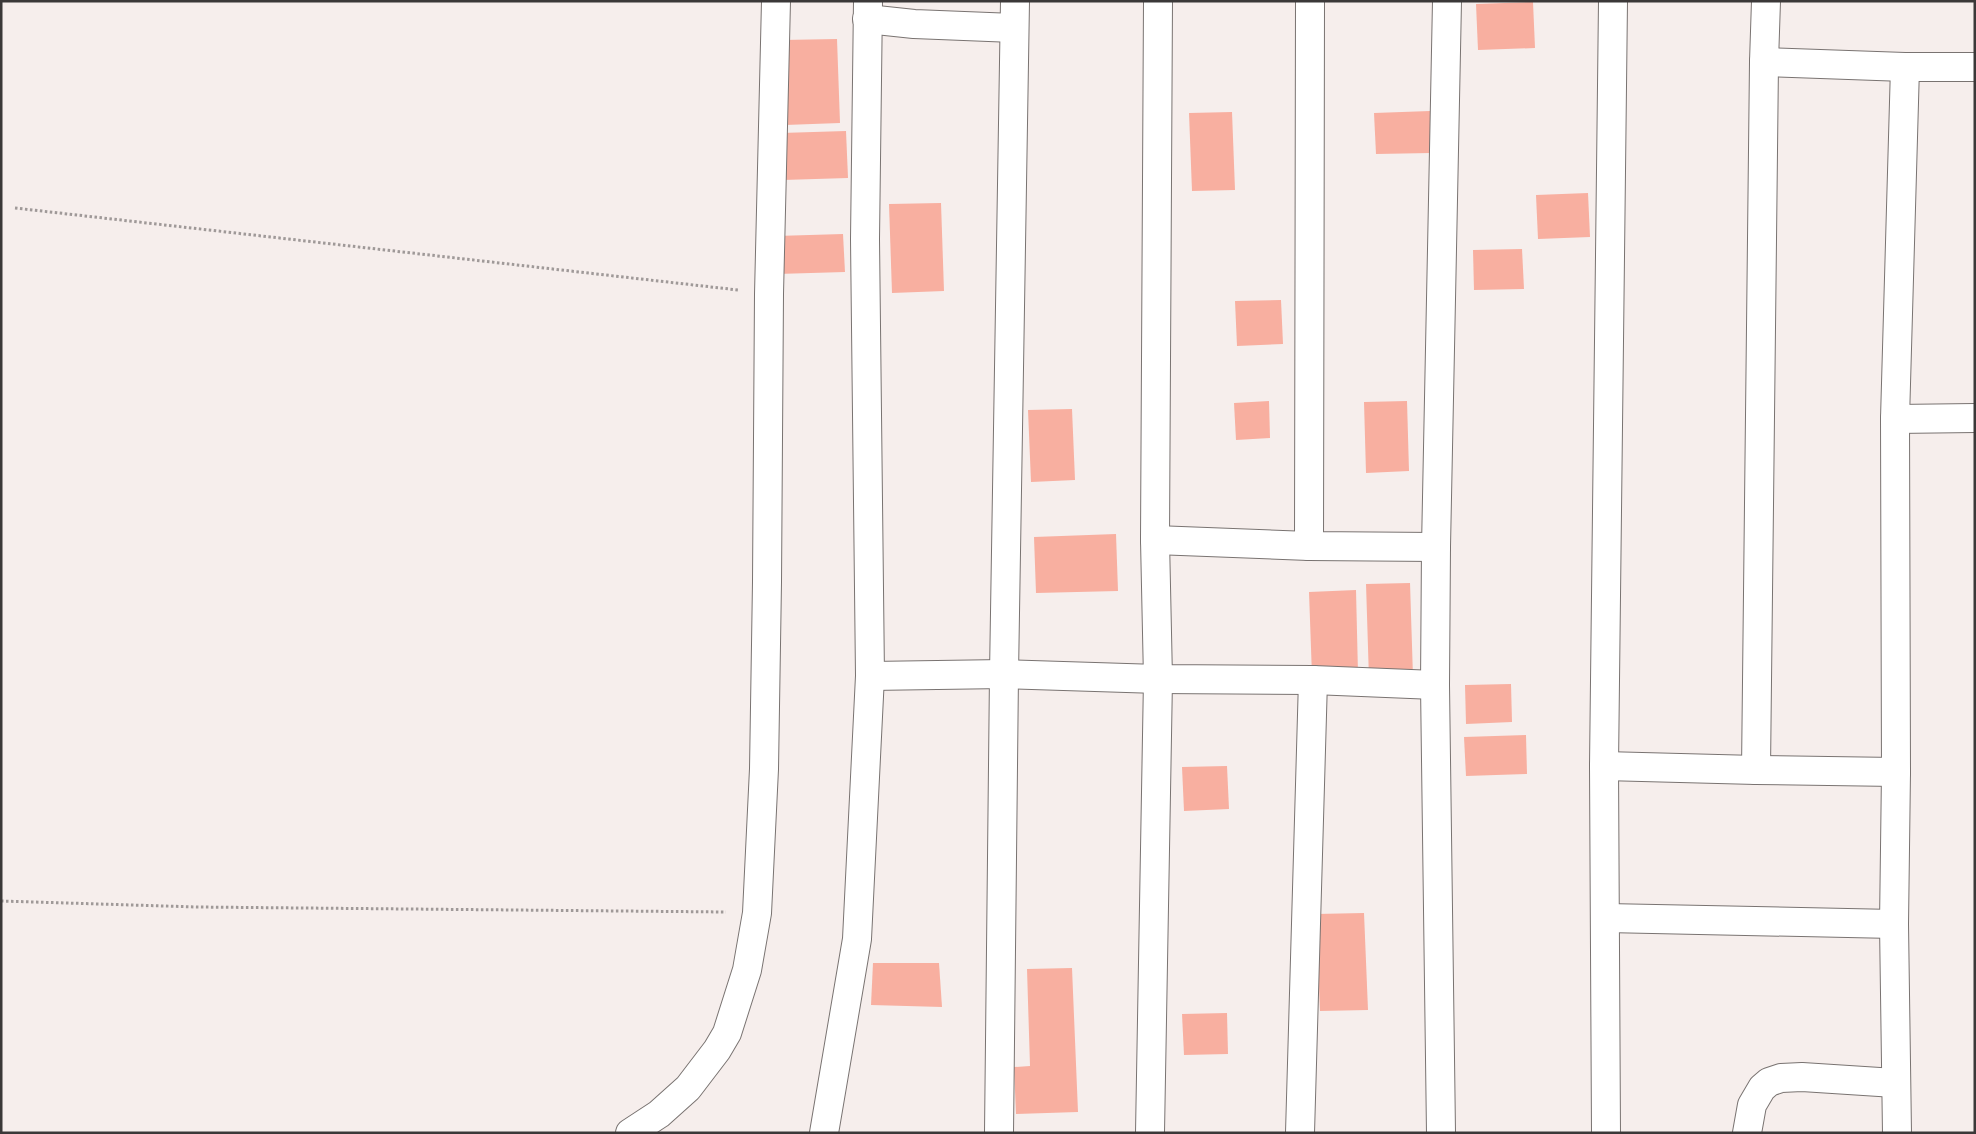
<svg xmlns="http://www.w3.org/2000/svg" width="1976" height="1134" viewBox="0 0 1976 1134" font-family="'Golos Text',sans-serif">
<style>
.building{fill:#f8afa0}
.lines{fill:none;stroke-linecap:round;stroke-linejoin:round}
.minor-casing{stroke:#797371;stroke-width:30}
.path{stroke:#9f9998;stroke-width:3;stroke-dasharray:2.5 2.5;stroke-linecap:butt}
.minor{stroke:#fff;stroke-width:28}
</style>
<rect width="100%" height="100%" fill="#f6eeec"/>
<!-- building -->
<g class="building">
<polygon points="1533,2 1535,48 1478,50 1476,4"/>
<polygon points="837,39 840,123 785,125 782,40"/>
<polygon points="1430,111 1431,153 1376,154 1374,113"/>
<polygon points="1232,112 1235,190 1192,191 1189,113"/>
<polygon points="846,131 848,178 783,180 781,133"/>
<polygon points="1588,193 1590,237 1538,239 1536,195"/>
<polygon points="941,203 944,291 892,293 889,204"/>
<polygon points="843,234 845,272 777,274 776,236"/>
<polygon points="1522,249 1524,289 1474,290 1473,250"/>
<polygon points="1281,300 1283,344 1237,346 1235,301"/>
<polygon points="1269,401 1270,438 1236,440 1234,403"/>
<polygon points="1407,401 1409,471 1366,473 1364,402"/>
<polygon points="1072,409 1075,480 1031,482 1028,410"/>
<polygon points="1116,534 1118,591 1036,593 1034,537"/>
<polygon points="1410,583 1413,677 1369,679 1366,584"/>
<polygon points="1356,590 1358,674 1312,676 1309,592"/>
<polygon points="1511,684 1512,722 1466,724 1465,685"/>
<polygon points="1526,735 1527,774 1466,776 1464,737"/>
<polygon points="1227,766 1229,809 1184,811 1182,767"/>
<polygon points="1364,913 1368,1010 1320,1011 1316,914"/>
<polygon points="873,963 939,963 942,1007 871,1005"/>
<polygon points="1072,968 1078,1112 1016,1114 1014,1067 1030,1066 1027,969"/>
<polygon points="1227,1013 1228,1054 1184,1055 1182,1014"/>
</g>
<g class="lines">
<!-- minor casing -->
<g class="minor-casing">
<g id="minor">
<polyline points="867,19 914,24 1014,28"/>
<polyline points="1764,62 1905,67 1975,67"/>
<polyline points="1895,419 1975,418"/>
<polyline points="1155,540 1309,546 1436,547"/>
<polyline points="1309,546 1310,1"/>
<polyline points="870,676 1004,674 1158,679 1313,680 1435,685"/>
<polyline points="1604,766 1756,770 1896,772"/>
<polyline points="1756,770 1764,62 1766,1"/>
<polyline points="1606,918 1894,924"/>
<polyline points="630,1133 659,1114 688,1088 717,1050 727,1033 747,970 757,913 764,769 767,582 769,294 776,1"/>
<polyline points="824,1133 857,939 870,676 865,239 868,1"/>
<polyline points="999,1133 1004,674 1015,1"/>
<polyline points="1150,1133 1158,679 1155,540 1158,1"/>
<polyline points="1300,1133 1313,680"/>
<polyline points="1441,1133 1435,685 1436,547 1447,1"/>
<polyline points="1606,1133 1604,766 1613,1"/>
<polyline points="1747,1133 1752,1105 1762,1088 1769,1082 1781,1078 1802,1077 1895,1083"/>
<polyline points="1897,1133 1894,924 1896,772 1895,419 1905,67"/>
</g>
</g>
<!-- path -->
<g class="path">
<polyline points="15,208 738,290"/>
<polyline points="1,901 197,907 726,912"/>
</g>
<!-- minor -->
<use href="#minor" class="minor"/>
</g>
<!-- border -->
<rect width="1976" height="1134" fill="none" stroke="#3b3838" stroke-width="5"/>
</svg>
